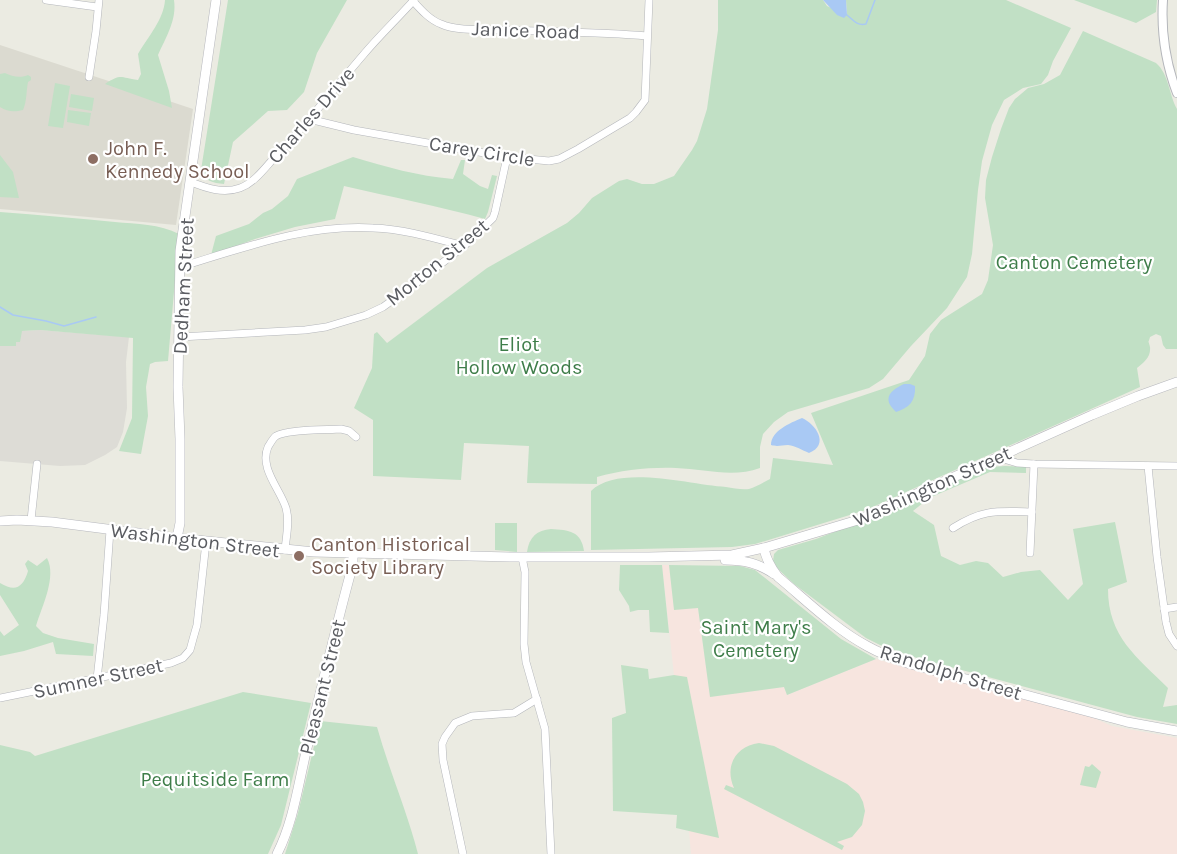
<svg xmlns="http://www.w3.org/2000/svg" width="1177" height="854" viewBox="0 0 1177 854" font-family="Karla,sans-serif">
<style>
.industrial{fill:#dddcd6}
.education{fill:#dbdad0}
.medical{fill:#f7e5df}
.green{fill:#c1e0c5}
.water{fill:#a9c9f4}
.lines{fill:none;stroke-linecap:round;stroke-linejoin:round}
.stream{stroke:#a9c9f4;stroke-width:1.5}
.minor-casing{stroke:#b4b6bb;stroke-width:8}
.tertiary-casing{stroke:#b4b6bb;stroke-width:10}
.secondary-casing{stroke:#b6b7bd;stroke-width:10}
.minor{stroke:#fff;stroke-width:7}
.tertiary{stroke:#fff;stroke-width:8}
.secondary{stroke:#fff;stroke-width:9}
.education-dot{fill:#8d6e63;stroke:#fff;stroke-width:2}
.labels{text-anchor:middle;stroke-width:4.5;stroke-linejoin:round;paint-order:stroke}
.street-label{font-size:20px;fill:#5a5c61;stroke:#fff}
.education-label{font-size:20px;fill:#785e54;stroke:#fff;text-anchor:start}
.park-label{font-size:20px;fill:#3e7d49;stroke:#fff}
</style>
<rect width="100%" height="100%" fill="#ebebe2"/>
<!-- industrial -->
<polygon class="industrial" points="40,330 129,337 126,362 127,408 123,432 117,447 105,455 85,465 60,466 0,461 0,346 16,346 16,341 22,331"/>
<!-- education -->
<polygon class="education" points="0,45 193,109 176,225 0,209"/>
<!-- medical -->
<polygon class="medical" points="662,565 669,565 674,609 698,608 710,696 784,687 787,695 876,659 1094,718 1112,726 1177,738 1177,854 691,854 682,749"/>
<!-- green -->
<g class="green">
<path d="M165,0H174C177,20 166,37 158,55L169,91L172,108L105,84C122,73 120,78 138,80L141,74L138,54C148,37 164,19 165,0Z"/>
<path d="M228,0H347L317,53L304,92L287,110L268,111L233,142L224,184C213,183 204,181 201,170Z"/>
<path d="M718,0H823L827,6L847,15L846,0H1006L1071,28L1053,61L1048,75L1041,84L1023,88L1004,100L992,125L982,161L978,190L972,254L967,277L947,308L911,346L883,379L869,388L788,412L774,422L763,434L760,447V468C733,478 704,469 676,468C650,467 622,470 597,477V484L527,483L529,446L464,443L461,480L373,476V420L354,408L372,368L374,334L377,332L387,343L487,268L567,223L579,213L592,198L619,181L627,179L642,184H654L674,176L692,150L697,141L707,109L718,30Z"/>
<polygon points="1074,0 1157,0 1156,12 1136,23"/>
<path d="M1083,31L1156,63C1169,74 1169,95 1177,109V349H1166L1163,345L1161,336L1156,334L1150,337C1148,345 1148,338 1150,347C1151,357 1144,362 1137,368L1140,387L866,510L775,538L755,544L732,547L591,550V491C619,464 690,485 726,487C733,488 742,490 749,489C756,487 764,482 770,479L773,458L833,465L811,413L909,380L925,356L930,334L941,320L982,294L988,280L993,245L985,198L986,180L992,157L1001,129L1009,108L1015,99L1028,88L1044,84L1060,75Z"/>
<path d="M5,73C12,77 22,78 28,75L31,77V80L28,82C26,92 27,101 23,110C14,112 8,112 0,107V74Z"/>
<polygon points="55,83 70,86 63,128 48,126"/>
<polygon points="71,94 94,98 92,111 69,107"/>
<polygon points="68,110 91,113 89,126 67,122"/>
<polygon points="0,155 13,172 19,198 0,197"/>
<path d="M353,157C387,167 417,176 453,179L461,160H465L463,174L480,186L488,189L492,175L497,176L488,212L485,219C438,206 391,197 344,186L335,219L295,227L255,239L211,255L216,236L249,224L263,213L272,209L288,196L297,179Z"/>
<path d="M0,212C39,215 77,218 115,222C136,224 160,224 179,234L168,361L155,362L150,364L146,387L148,416L141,454L119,451L132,418L133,338L40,330L22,331L20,342H16V346H0Z"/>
<path d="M1005,466L1026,467V473L990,472L929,498L913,511L934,525L941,556L960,565L976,561L988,563L1003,577L1021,572L1040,570L1068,600L1083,584L1073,529L1115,522L1127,582L1108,589C1108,637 1137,657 1168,688L1163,707L1177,705V724L1137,717L917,658L880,645L866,638L794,584L778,569L773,561L774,554L778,550L816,539L907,504L977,471L990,467Z"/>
<polygon points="495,523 517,523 517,552 495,550"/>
<path d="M551,529C569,530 581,531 584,551L527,552C529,537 537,530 551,529Z"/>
<path d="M47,558C57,577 42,606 36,626L43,633L58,638L94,644L93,656L56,654L53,642L24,651L0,656V631L4,636L19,625L0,595V583C15,592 23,588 28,571L25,564L28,560L37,566Z"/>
<polygon points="620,565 662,565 669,633 650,632 649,610 638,610 630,612 629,606 619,590"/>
<polygon points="669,565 740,566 755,570 841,639 876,659 787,695 784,687 710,697 698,608 674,610"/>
<polygon points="621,665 648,669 649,679 674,675 687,677 719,838 676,828 677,815 613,811 612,718 626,713"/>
<polygon points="243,692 311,703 281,825 268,854 0,854 0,745 30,752 35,756"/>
<path d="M320,721L377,727C389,770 407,811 418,854H285L298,813Z"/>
<path d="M759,743L774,746L847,784L859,794L863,802L865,811L862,825L852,837L837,842L844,846L842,850L724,789L726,785L734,788C724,766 736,746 759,743Z"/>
<polygon points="1092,764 1101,772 1096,788 1080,785 1085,766 1089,767"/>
</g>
<!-- water -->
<g class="water">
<polygon points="823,0 846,0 847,15 844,18 837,15"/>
<path d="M904,384H910L915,386C916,401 909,408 896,412C882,399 889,391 904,384Z"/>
<path d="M802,418C816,424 830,445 809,453C802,450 796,446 788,445C781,445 778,447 771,445C771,431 790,423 802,418Z"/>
</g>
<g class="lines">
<!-- stream -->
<g class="stream">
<path d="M847,15C853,20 857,26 866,24L875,0"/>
<polyline points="0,307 13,315 46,321 64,326 96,317"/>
</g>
<!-- minor casing -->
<g class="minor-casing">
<g id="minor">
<polyline points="46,0 97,7"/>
<path d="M413,1C421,10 430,20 441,24C459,32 486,29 505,30C553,32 600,32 647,36"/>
<polyline points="89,77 96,31 99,0"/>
<polyline points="309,119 354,130 507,157 549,161 559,159 578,149 630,118 636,112 645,100 649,0"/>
<path d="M191,182C206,188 223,194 240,188C254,183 264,169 274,158C306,125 334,89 364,54C380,35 398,18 414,0"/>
<path d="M180,267C243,248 306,224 373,228C404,229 434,238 464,246"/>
<polyline points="180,337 305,330 326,327 366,315 383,307 415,284 464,246 493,218 495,212 507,157"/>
<polyline points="997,457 1017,463 1034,464 1177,466"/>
<polyline points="1148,466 1157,557 1166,622 1169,634 1177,646"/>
<polyline points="31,520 37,464"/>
<path d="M953,528C983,509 997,511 1032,512"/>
<path d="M285,550C286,537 290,522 286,508C280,489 259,468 268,447C270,444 273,438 276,436C288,429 327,430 341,429L349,431L356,437"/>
<polyline points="1030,553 1034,464"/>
<polyline points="522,557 525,572 524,644 526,662 545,729 551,854"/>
<polyline points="1164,609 1177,607"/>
<polyline points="97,679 104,615 110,530"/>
<polyline points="0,698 171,663 183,658 190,650 193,639 197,625 206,542"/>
<polyline points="463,854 443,760 442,744 445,737 455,723 472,716 514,713 537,699"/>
</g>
</g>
<!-- tertiary casing -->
<g class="tertiary-casing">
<path id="tertiary" d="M1163,0C1161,31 1166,64 1177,93"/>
</g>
<!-- secondary casing -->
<g class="secondary-casing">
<g id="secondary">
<polyline points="0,521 17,520 52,522 177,538 314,552 512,557 649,557 732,555 764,548 858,520 1092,415 1138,396 1177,382"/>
<polyline points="177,538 180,523 180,439 178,387 180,251 216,0"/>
<path d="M764,548C766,560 771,568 778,577C807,601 834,628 867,646C881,654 895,659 910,664L1127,722L1177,731"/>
<path d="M725,560C744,560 758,563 774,574"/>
<path d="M277,854C293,823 298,786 306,752C321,689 336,626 353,564V553"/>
</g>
</g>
<!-- minor -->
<use href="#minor" class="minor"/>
<!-- tertiary -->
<use href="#tertiary" class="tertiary"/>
<!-- secondary -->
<use href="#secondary" class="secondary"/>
</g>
<!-- markers -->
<g class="education-dot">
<circle cx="93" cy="159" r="6"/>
<circle cx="299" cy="556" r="6"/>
</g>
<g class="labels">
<!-- street labels -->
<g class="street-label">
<text transform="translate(526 30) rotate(2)" y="7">Janice Road</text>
<text transform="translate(311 115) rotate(-49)" y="7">Charles Drive</text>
<text transform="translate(482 151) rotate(9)" y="7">Carey Circle</text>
<text transform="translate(437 262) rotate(-39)" y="7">Morton Street</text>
<text transform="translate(183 286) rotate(-87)" y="7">Dedham Street</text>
<text transform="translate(932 486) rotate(-24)" y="7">Washington Street</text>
<text transform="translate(195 540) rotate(7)" y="7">Washington Street</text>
<text transform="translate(951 672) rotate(17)" y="7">Randolph Street</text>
<text transform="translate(98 678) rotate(-12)" y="7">Sumner Street</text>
<text transform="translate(322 687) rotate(-76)" y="7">Pleasant Street</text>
</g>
<!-- education labels -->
<g class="education-label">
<text x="105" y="155">John F.<tspan x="105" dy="23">Kennedy School</tspan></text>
<text x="311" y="551">Canton Historical<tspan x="311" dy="23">Society Library</tspan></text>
</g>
<!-- park labels -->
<g class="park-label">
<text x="1074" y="269">Canton Cemetery</text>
<text x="519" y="351">Eliot<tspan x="519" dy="23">Hollow Woods</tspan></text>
<text x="756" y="634">Saint Mary's<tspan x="756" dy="23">Cemetery</tspan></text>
<text x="215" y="786">Pequitside Farm</text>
</g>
</g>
</svg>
